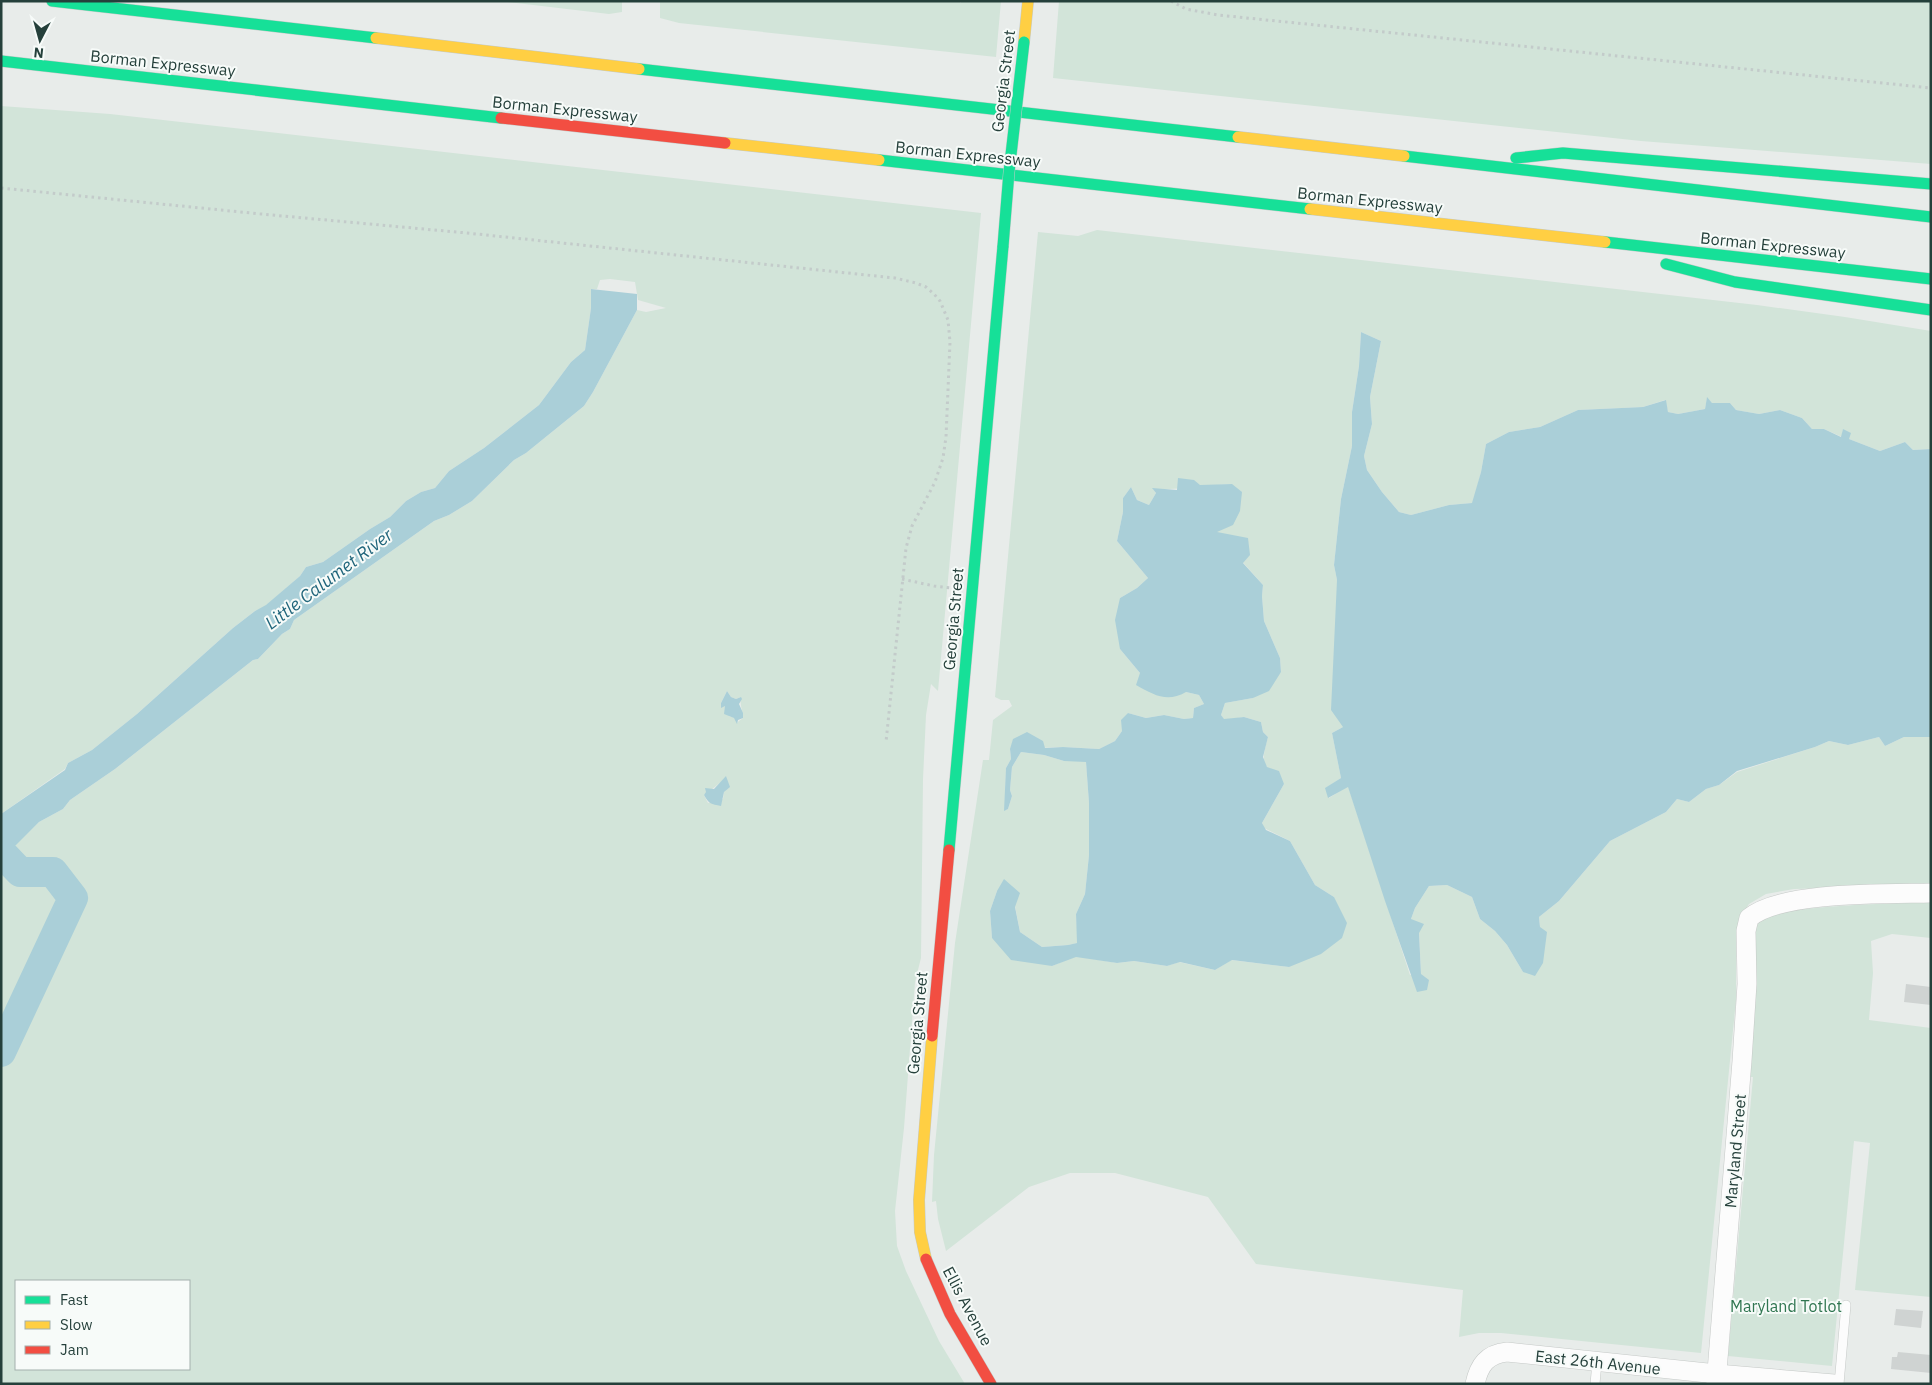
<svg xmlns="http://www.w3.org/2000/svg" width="1932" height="1385" viewBox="0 0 1932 1385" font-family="'IBM Plex Sans',sans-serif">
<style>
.green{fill:#d2e4d9;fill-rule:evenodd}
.water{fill:#aacfd8}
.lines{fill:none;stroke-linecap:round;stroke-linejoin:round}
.river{stroke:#aacfd8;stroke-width:30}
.building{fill:#cfd3d2}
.lane-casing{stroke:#c5c9c7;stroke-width:10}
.street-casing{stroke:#c5c9c7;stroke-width:20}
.fast-casing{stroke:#c4cac8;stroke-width:12}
.slow-casing{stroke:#c4cac8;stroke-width:12}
.jam-casing{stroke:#c4cac8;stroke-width:12}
.path{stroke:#c3cbca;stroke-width:3;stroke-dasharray:2.5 4;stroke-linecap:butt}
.lane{stroke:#fcfcfc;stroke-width:9}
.street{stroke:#fcfcfc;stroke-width:19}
.fast{stroke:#16e098;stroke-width:11}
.slow{stroke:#ffcf43;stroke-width:11}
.jam{stroke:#f24e42;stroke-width:11}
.fast-bridge-casing{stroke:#c4cac8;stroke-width:12;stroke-linecap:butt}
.fast-bridge{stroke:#16e098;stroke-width:11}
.labels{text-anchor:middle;stroke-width:4;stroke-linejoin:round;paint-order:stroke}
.street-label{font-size:16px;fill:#25403b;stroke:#f7fbf9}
.park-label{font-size:16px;fill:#307651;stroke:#f7fbf9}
.water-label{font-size:18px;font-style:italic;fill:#20657b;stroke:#f7fbf9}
</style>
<rect width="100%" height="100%" fill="#e8ecea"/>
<!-- green -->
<g class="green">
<polygon points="499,1 622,1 622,12 609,14"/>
<polygon points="660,1 960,1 960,3 963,1 1001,1 996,57 679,23 660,18"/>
<polygon points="1059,1 1931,1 1931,164 1641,141 1053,78"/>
<path d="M1,106L110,114L981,213L938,691L931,684L926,715L923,779L921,958L915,982L904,1128L895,1211L897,1246L906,1271L939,1341L965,1384H1V854L16,844L39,822L63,809L70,800L115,769L253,660L258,659L282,634L290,629L294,620L434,521L449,515L472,501L514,460L526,453L584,406L593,392L637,310L646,312L666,308L638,300L635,282L610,279L600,280L597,289H591V308L585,350L571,362L539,405L484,448L449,471L435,488L421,492L406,501L390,517L370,529L323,562L306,567L300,576L266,606L255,611L233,628L137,714L92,750L68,763L65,769L1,814ZM727,691L731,697L736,699L741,697C739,704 744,715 743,718C741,720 738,721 737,723L735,718L729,716L725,706L721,703ZM726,777L728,786L724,792L723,799L708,803L704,795C712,789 719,784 726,777ZM16,1281H189V1369H16Z"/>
<path d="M1097,230L1757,305L1845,317L1931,331V449L1913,450L1905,442L1880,451L1849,439L1843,429L1842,437L1824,429H1812L1802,418L1780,410L1759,414L1736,410L1730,403H1712L1707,398L1705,409L1678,414L1668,412L1665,400L1643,407L1578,410L1540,427L1509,432L1486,444L1481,472L1473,503L1449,505L1411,515L1399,512L1382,492L1367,470L1364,456L1372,424L1370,397L1381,341L1361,332L1359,366L1352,412V446L1341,499L1334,565L1337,580L1343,727L1332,733L1341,778L1326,788L1329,798L1348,786L1410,975L1421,974L1419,933L1411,919L1415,908L1429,886L1447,885L1472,897L1480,919L1495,931L1507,945L1523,972L1540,927L1539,917L1559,901L1610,841L1666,812L1677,799L1689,802L1706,789L1719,785L1737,772L1815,747L1829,741L1848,745L1879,737L1885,746L1904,737H1931V885L1794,889L1766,894L1749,904L1740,917L1736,934V1000L1701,1353L1501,1333H1479L1459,1337L1463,1290L1256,1264L1208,1197L1115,1173H1070L1029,1187L946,1251L938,1219L936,1201L932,1202L934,1155L955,943L983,760H989L993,720L1012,706L1009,700H1001L995,697L1038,232L1078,236ZM1232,484L1216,532L1263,585L1262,596L1264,621L1280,658L1281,672L1253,698L1225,703L1221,715L1224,720L1244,717L1261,722L1263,732L1268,737C1260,766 1263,764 1284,784L1262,823L1264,828L1290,841L1315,885L1334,897L1289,967L1231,960L1215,970L1179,962L1167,966L1134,961L1117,963L1076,956L1052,966L992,938L990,911L997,891L1015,906L1020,932L1042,947L1068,945L1078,943L1076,914L1085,894L1089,855V803L1086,761H1064L1044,755L1021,752L1012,767L1010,790L1012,796L1008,809L1005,810L1006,768L1011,759L1010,749L1063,747L1099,749L1115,741L1122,731L1128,713L1146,718L1164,715L1184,719L1193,718L1194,708L1204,704L1199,695L1186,692L1140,673L1120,649V598L1137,588L1148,578L1117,541L1123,512V498L1131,487L1137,500L1149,505L1156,493L1153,489C1180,490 1205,485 1232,484Z"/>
<path d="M1931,902V938L1892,934L1871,941L1873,973L1869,1020L1931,1028V1297L1855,1290L1870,1143L1854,1141L1832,1366L1728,1356L1753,1077H1749L1756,927C1757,926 1759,922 1760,921C1781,904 1899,904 1931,902Z"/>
</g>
<!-- water -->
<g class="water">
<polygon points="591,289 637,294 637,310 593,392 584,406 526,453 514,460 472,501 449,515 434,521 294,620 290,629 282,634 258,659 253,660 115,769 70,800 63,809 39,822 16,845 1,854 1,814 65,770 68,763 92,750 137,714 233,628 255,611 266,605 300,576 306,567 323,562 370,529 390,517 406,501 421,492 435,488 449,471 484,448 539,405 571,362 585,350 591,308"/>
<polygon points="1361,332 1381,341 1370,397 1372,424 1364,456 1367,470 1382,492 1399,512 1411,515 1449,505 1472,503 1481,472 1486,444 1509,432 1540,427 1578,410 1643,407 1666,400 1668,412 1678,414 1705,409 1707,397 1712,403 1730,403 1736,410 1759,414 1780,410 1802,418 1812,429 1824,429 1841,437 1843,429 1851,433 1849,439 1880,451 1905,442 1913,450 1931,449 1931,737 1904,737 1885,746 1879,737 1848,745 1829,741 1815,747 1737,771 1719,785 1706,789 1689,802 1677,799 1666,812 1610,841 1559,901 1539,917 1540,927 1547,932 1543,963 1535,976 1523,972 1507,945 1495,931 1480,919 1472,897 1447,885 1429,886 1415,908 1411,919 1424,924 1419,933 1421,974 1429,980 1427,990 1417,992 1385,901 1348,787 1328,798 1325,788 1341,778 1332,733 1343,727 1331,710 1337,580 1334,565 1341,499 1352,446 1352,412 1359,366"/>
<path d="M1178,478L1194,480L1200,485L1232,484L1242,492L1240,511L1233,525L1217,532L1248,538L1250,555L1243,563L1263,585L1262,596L1264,621L1280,658L1281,672L1269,691L1253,698L1225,703L1221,715L1224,719L1244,717L1261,722L1263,732L1268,737L1263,757L1267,767L1279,771L1284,784L1262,823L1266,830L1290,841L1315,885L1334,897L1347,923L1342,938L1321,954L1289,967L1232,960L1215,970L1180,962L1167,966L1134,961L1117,963L1076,957L1052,966L1011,960L992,938L990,911L997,891L1004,879L1020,893L1015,907L1020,932L1042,947L1068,945L1077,943L1076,914L1085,894L1089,855V803L1086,762L1064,761L1044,755L1021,752L1012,767L1010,790L1012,796L1008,809L1004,811L1006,768L1011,759L1010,749L1013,739L1027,732L1043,741L1045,748L1063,747L1099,749L1115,741L1122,731L1121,720L1128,713L1146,718L1164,715L1184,719L1193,718L1194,708L1204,704L1199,695L1186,692C1167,703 1154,695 1136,685L1140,673L1120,649L1115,620L1120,598L1137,588L1148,578L1117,541L1123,512V498L1131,487L1137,500L1149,505L1156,493L1152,488L1177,490Z"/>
<polygon points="727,691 731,697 736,699 741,697 742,699 739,704 743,713 743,718 738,720 737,724 734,718 724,714 725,706 721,708 721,703"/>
<path d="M726,776L730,787L724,792L721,806C711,804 709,804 704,795L706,792L705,788L714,789Z"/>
</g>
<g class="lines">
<!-- river -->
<polyline class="river" points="1,852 20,872 53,872 73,898 1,1052"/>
</g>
<!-- building -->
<g class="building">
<polygon points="1906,984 1931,987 1931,1005 1904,1002"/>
<polygon points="1896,1309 1923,1311 1921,1328 1894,1325"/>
<polygon points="1898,1352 1931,1355 1931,1373 1891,1369 1892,1357 1897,1357"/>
</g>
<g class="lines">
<!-- lane casing -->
<g class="lane-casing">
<g id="lane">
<polyline points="1595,1384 1597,1362"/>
<polyline points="1839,1384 1846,1305"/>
</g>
</g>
<!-- street casing -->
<g class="street-casing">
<g id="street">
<path d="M1475,1384C1479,1365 1487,1354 1507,1352L1717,1374L1834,1384"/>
<path d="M1716,1384L1742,1061L1747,984L1746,931L1749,918C1780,891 1888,894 1931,893"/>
</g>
</g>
<!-- fast casing -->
<g class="fast-casing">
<g id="fast">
<polyline points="52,1 376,38"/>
<polyline points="1,61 501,118"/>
<polyline points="639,69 1238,137"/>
<polyline points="1404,156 1931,217"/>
<polyline points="1516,158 1563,153 1931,184"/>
<polyline points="879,160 1310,209"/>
<polyline points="1605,242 1931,279"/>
<polyline points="1666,264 1735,282 1931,310"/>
<polyline points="949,850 1003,246"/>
</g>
</g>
<!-- slow casing -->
<g class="slow-casing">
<g id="slow">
<polyline points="376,38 639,69"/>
<polyline points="1024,42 1028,1"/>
<polyline points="1238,137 1404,156"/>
<polyline points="725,143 879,160"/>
<polyline points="1310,209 1605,242"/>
<polyline points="926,1259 920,1232 919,1200 932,1036"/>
</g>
</g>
<!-- jam casing -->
<g class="jam-casing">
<g id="jam">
<polyline points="501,118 725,143"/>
<polyline points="932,1036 949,850"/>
<polyline points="926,1259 950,1314 991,1384"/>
</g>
</g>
<!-- path -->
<g class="path">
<polyline points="1171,1 1186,9 1218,15 1931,88"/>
<polyline points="1,188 261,214 467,233 895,278 916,283 926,287 934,294 940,301 948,320 950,342 946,437 943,458 935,482 912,526 906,548 886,742"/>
<polyline points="902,579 934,586 952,588"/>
</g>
<!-- lane -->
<use href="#lane" class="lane"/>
<!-- street -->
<use href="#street" class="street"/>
<!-- fast -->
<use href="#fast" class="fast"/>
<!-- slow -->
<use href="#slow" class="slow"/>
<!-- jam -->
<use href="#jam" class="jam"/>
<!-- fast-bridge casing -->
<g class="fast-bridge-casing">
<polyline id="fast-bridge" points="1003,246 1009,172 1024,42"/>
</g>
<!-- fast-bridge -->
<use href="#fast-bridge" class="fast-bridge"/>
</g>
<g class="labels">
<!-- street labels -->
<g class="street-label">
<text transform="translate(163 63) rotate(6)" y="6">Borman Expressway</text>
<text transform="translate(1003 81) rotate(-83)" y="6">Georgia Street</text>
<text transform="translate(565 109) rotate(6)" y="6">Borman Expressway</text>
<text transform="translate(968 154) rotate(6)" y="6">Borman Expressway</text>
<text transform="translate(1370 200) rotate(6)" y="6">Borman Expressway</text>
<text transform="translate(1773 245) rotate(6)" y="6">Borman Expressway</text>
<text transform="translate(953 619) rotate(-85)" y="6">Georgia Street</text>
<text transform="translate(917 1023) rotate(-85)" y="6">Georgia Street</text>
<text transform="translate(1735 1151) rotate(-85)" y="6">Maryland Street</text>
<text transform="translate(968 1306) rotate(62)" y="6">Ellis Avenue</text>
<text transform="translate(1598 1362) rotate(6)" y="6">East 26th Avenue</text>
</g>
<!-- park labels -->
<g class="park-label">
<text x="1786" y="1312">Maryland Totlot</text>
</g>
<!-- water labels -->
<g class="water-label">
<text transform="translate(329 579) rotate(-37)" y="6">Little Calumet River</text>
</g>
</g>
<!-- border -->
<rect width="1932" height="1385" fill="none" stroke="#25403b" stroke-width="5"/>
<!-- legend -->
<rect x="15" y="1280" width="175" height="90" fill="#f7fbf9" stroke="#a3b0ad"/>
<rect x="25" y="1296" width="25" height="8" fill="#16e098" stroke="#a3b0ad"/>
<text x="60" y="1305" font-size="15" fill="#25403b">Fast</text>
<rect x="25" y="1321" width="25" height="8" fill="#ffcf43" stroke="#a3b0ad"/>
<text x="60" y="1330" font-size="15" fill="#25403b">Slow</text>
<rect x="25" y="1346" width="25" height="8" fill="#f24e42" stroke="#a3b0ad"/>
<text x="60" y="1355" font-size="15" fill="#25403b">Jam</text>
<!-- north arrow -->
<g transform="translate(40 40) rotate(186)" stroke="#f7fbf9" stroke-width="4" paint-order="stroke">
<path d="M0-4L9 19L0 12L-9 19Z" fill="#25403b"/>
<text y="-8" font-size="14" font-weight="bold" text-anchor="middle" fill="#25403b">N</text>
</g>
</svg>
